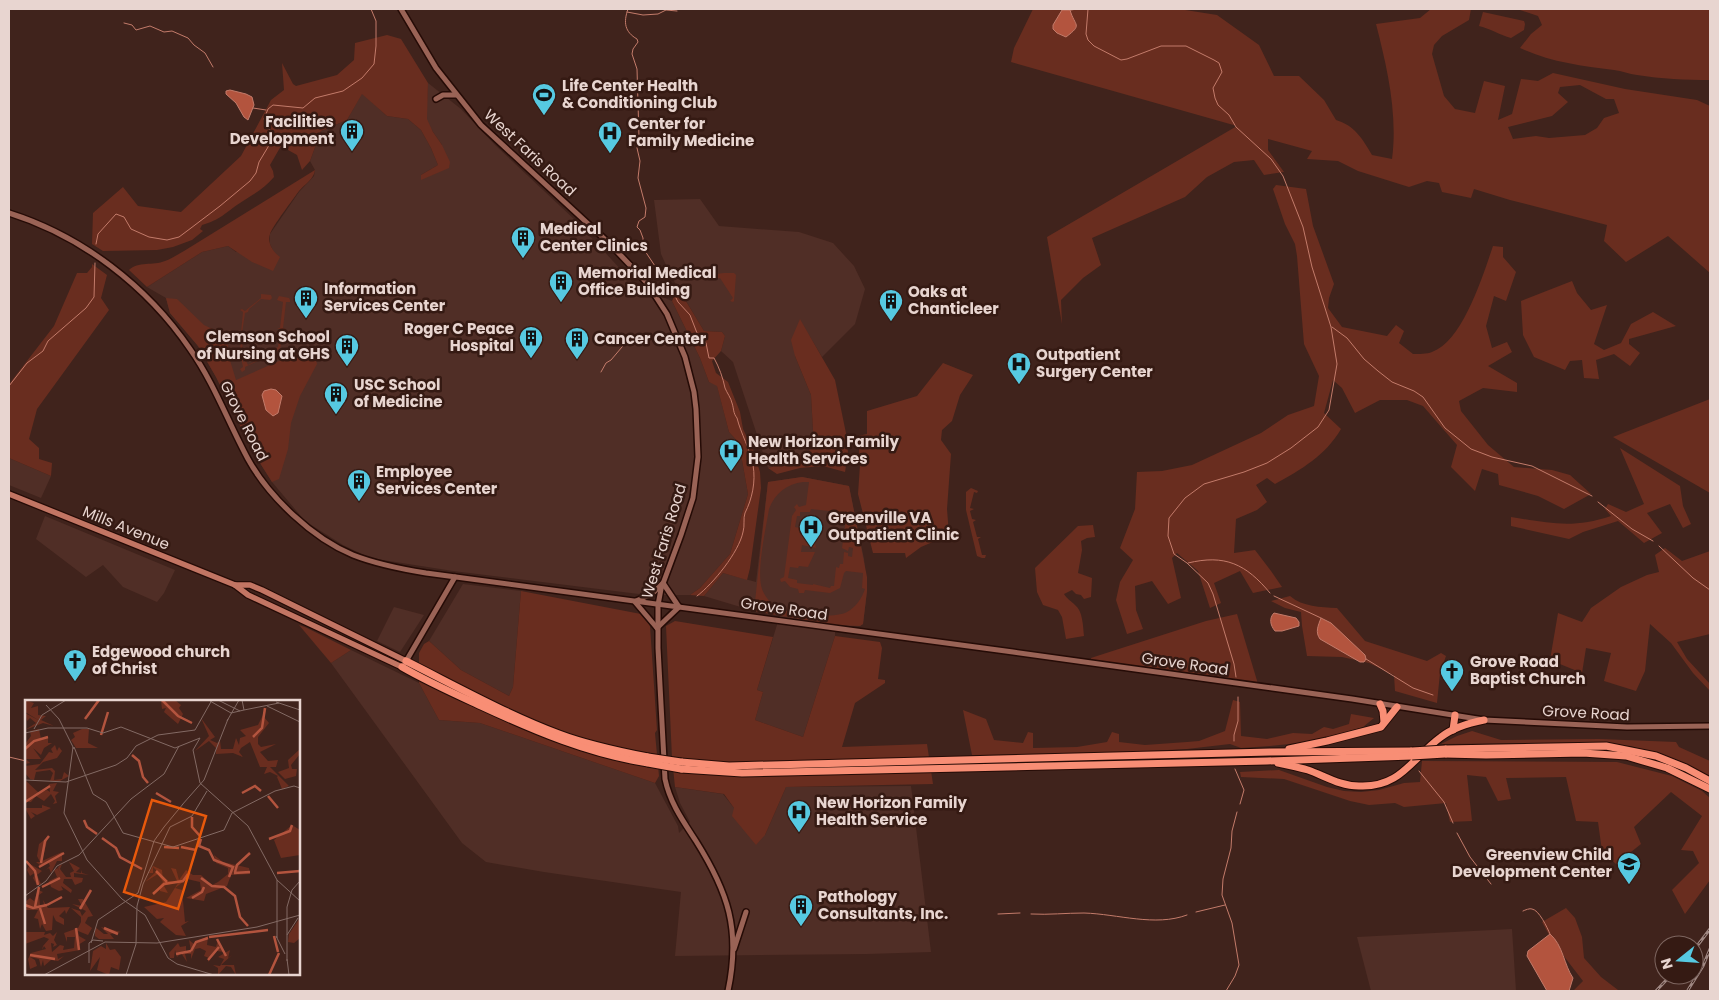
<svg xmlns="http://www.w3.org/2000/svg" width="1719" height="1000" viewBox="0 0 1719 1000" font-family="Poppins,sans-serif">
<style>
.built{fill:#502e26}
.green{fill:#692d1f;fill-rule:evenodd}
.water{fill:#b3543e;stroke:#c37b6a}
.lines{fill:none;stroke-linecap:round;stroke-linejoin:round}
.stream{stroke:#c37b6a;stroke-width:1}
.secondary-casing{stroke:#250b06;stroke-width:8}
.primary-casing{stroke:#250b06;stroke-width:8}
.motorway-casing{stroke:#250b06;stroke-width:9}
.secondary{stroke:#9a6356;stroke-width:5}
.primary{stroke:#c27563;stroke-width:5.5}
.motorway{stroke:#f88e75;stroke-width:7}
.rail-casing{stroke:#a08883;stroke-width:3}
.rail{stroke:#351a13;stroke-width:1;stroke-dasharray:4;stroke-linecap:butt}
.motorway-bridge-casing{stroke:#250b06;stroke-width:9;stroke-linecap:butt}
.motorway-bridge{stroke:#f88e75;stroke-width:7}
.labels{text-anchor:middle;stroke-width:5;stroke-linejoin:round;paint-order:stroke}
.poi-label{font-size:15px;font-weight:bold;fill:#e8d5d0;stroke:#351a13;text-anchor:start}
.street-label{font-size:15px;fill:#e8d5d0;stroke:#351a13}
.inset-river{fill:none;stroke:#b3543e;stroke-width:2.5}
.inset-road{fill:none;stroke:#836a64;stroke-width:1}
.view{fill:#e8590c;fill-opacity:0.15;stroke:#e8590c;stroke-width:2.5}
.inset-edge{fill:none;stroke:#e8d5d0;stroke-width:2.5}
</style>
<rect width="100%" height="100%" fill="#40231c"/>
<!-- built -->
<g class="built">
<polygon points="428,83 461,109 495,145 575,220 636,286 672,301 700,358 709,382 717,385 729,432 739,443 748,494 730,554 700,588 690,595 647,595 453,571 370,558 343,545 305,521 272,482 253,452 216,377 198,346 170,313 166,298 147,287 202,252 228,246 236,252 274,253 270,244 270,234 299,192 314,176 315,170 310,161 321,131 347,120 362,93 387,116 408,119 421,130 431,148 438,165 421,175 421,179 436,173 442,145 433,132 426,119"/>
<polygon points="700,199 719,226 799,232 833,243 854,266 865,289 855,324 822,357 800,320 795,356 811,395 814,448 791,461 768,468 733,362 721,351 725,336 722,332 704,331 671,276 661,254 654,200"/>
<polygon points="9,458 51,476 41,498 9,485"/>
<polygon points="802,477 849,486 864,559 867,591 863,624 860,626 835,626 835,636 803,737 755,720 763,692 757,690 780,615 754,611 704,596 723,573 756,582 768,482"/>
<polygon points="45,516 175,570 164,593 157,602 123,587 103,565 86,577 36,539"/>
<polygon points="463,584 521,591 513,687 509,696 461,670 429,641"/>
<polygon points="394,607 424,615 400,652 377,641"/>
<polygon points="351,650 419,683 439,720 480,723 655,783 678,826 679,833 690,822 680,803 675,787 723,794 734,808 765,835 786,787 911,786 931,952 867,954 675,956 681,892 544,872 486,862 462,843 331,663"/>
<polygon points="1512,929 1516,991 1371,991 1357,937"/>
</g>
<!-- green -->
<g class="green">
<path d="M1033,9H1179L1217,15L1259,45L1274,76H1299L1324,100L1336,120C1355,126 1362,138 1372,155L1392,159C1398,114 1387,67 1376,24L1420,18L1431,9H1471L1469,20L1442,36L1434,45L1432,54L1444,96L1455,109L1475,113L1484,81L1505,86L1498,120L1512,114L1521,79L1538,81L1553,73L1625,89L1697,100L1710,106V273L1668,236L1626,262L1604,241L1607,225L1510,200L1474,189L1471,198L1442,192L1439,183L1427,181L1409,187L1358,171L1338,161L1307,159L1312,151L1268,139V150L1284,172L1264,175L1254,160L1234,162L1207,177L1185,197L1092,238L1101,265L1083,278L1061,300L1062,324L1047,237L1237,126L1011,62L1014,48ZM1580,85L1606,99H1614L1619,113L1604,118L1597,128L1585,135L1549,138L1536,136L1513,139L1508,127L1552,116L1568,102L1558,93L1560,87Z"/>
<path d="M1517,9H1710V80C1686,80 1661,79 1637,75C1629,74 1622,71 1614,70C1581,66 1550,62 1520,48L1531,34L1542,25L1538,16Z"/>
<path d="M1483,12L1524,21L1525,24L1524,30L1511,38C1500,35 1491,29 1479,26Z"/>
<path d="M387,35L401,39L428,83L427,119L433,132L442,145L450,162L449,168L421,180V175L438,165L431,148L421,130L408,119L387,116L362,94L347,120L321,131L310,161L302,170L297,155L281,146L270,165L273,171L274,177C264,189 252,195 240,203C225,213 220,220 202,225L200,229L203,231L192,240L173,247L157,250L103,251L92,244L93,213L123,187L138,206L181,212L241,156L271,100L284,90L282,63L293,84L296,86L337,75L354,60L355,43Z"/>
<path d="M315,170C314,179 305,184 299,191C294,198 272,227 270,234C267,243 273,252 280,257L273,271L252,262L228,246L202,252L147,287L129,270C138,261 153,266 165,261C171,259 177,255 184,251Z"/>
<path d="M1276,185L1306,189L1313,226L1334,284L1329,298L1328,308L1342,327L1387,336L1396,325L1404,331L1399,343L1413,354C1419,354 1427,354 1432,352C1463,341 1483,275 1493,246L1503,247V257L1516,272L1506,301L1494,296L1486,326L1492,348L1507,342L1512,352L1488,366L1517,383V392L1483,388L1459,401L1461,411L1488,445L1514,467L1552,470L1570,475L1591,494L1564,509L1538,496L1499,485L1498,474L1482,469L1475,491L1451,467L1457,445L1423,406L1407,400H1380L1355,413L1342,388L1333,380L1324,413L1341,429C1325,456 1302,469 1275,484L1267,478L1256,485L1267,502L1257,510L1236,519L1234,553L1255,550L1271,571L1282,587L1253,593L1240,571L1214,583L1221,603L1210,608L1198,571L1177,553L1172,558L1181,598L1168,604L1152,581L1135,586L1136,610L1143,629L1127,634L1116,600L1120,582L1133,560L1120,548L1135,509L1137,472L1162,471L1192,465L1261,433L1288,415L1314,406L1319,376L1304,344L1297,256L1295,244L1285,224L1273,189Z"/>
<polygon points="92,264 107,275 101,298 109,310 37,409 29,439 39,448 39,459 52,463 51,476 9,458 9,383 10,383 54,326 77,273 87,273 92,267"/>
<polygon points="724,273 734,273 736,275 734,301 733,302 730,301 733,298 720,278 716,279 714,277 716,274"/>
<polygon points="1572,281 1577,293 1591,310 1607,305 1594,344 1604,350 1621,343 1631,324 1653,312 1676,326 1629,339 1629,344 1640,353 1630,366 1614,354 1596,360 1599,379 1584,378 1582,360 1570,361 1565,370 1534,357 1523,335 1521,301"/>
<polygon points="678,288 704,331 722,332 725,336 721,351 712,361 716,373 728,382 740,412 743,429 753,450 760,472 761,488 750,568 747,580 723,573 704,596 690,595 700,588 730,554 748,494 739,443 729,432 717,386 709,382 700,358 672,301"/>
<polygon points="261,294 271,295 272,298 270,300 261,299 249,309 248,312 245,313 242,333 245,335 242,335 243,362 246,361 248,365 276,351 275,348 278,347 280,329 277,328 280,328 283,302 277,300 279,296 289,298 290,300 290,302 286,302 283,328 286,329 283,330 280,350 284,351 281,354 278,351 245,367 245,370 242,372 240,369 243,367 240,352 241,335 237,333 241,333 243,312 240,310 242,309 245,311 261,298"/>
<polygon points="166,298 177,299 204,325 227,336 229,357 236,380 279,361 285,356 288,347 315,356 317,364 300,396 291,423 288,449 279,479 272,482 253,452 216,377 198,346 170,313"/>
<polygon points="800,319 835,380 847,438 848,454 845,472 823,466 800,468 777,474 768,468 791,461 814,448 811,395 795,356 791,340"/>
<polygon points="943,363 973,375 960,395 952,421 942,430 941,440 951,454 947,509 949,535 921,547 906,558 905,553 873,553 858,494 860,465 858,436 867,434 867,411 917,396"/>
<polygon points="1710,399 1710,493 1613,437"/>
<path d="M1620,448L1680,486L1683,506L1691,524L1683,528L1670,504L1647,513L1662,533L1644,543L1618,521L1583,532L1569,539L1511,526V517C1549,523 1573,529 1611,516L1605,509L1608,504L1626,512L1644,504Z"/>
<path d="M802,477L849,486L867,577V591L863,624L860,626L835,625L754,611L768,482ZM803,482H809L806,505L799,507L797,504L794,507L796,510L792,516L784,577L780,579L781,582L785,581L790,587L798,589L799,593H804L805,590L830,593L840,588L844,573L846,571L863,573L862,588L865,589C862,598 856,607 847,612C834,619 792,615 779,608C771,604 765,597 762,589C756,571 766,528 769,509C775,493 787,484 803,482ZM811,509L829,511L831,518L846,520L842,548L848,551L849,547L853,548L852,557L848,556V553L844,552L843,564H840L839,568L836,567L834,586H831L830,588L813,584V585L797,583V580L788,578L790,567L798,568L799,566L808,567L815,552H801L802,545L816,548L813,533L800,531V528L795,527L797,516H800V512H810Z"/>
<polygon points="971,488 978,491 977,493 974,492 970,508 974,509 970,511 972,519 976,520 973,522 977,537 981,537 978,539 982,555 986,555 985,558 982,558 977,556 966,510 966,492"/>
<path d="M1093,525L1095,537L1087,538L1081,541L1082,550L1078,573L1092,578L1091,597L1084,599L1081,595L1076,594L1072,590L1064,594C1067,599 1071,601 1075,605C1083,611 1083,627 1084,636L1066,639L1062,617L1058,610L1043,605L1037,592L1035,568L1078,526Z"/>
<polygon points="1665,548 1682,561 1710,551 1710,634 1677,642 1687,659 1710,684 1710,691 1693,673 1671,643 1650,624 1645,671 1636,691 1604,681 1611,653 1586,648 1582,673 1550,660 1558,613 1582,622 1591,608 1621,587 1647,575 1659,572 1655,555"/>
<polygon points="521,591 641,614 646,618 650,626 657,730 655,733 659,776 655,783 480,723 439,720 419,683 419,653 424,644 429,641 461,670 509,696 513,687"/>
<path d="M1290,596C1303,607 1320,607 1337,608L1365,641L1427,661L1441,653L1446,656L1440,673L1437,703L1395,691L1394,675L1369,663L1342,657L1307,656L1302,626L1301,612L1285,608L1271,601Z"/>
<polygon points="1237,614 1258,684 1091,661 1091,658 1097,656 1206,621"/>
<polygon points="675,621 773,637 757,690 763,692 755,720 803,737 835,636 880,642 882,648 878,679 885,680 885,683 855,703 842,747 927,744 933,784 786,787 765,835 756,845 732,816 734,808 724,794 675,787 672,758 666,626"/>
<polygon points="299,625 305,627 351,650 331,663"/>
<polygon points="1233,700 1240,702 1241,736 1267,739 1293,733 1312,734 1324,727 1333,729 1349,724 1351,714 1374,718 1363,727 1318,741 1270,746 1241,748 1230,744 1187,749 1091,754 972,755 963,710 986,719 994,740 1023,743 1028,732 1033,733 1033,748 1077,747 1107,742 1112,732 1119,734 1119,742 1145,745 1187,742 1199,741 1225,731"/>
<polygon points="1472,731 1501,740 1599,739 1676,742 1679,747 1710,761 1710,776 1693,768 1631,746 1567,743 1441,744 1457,736"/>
<polygon points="1422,761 1617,762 1672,776 1702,791 1710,798 1710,880 1685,914 1672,890 1699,863 1693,851 1681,850 1702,816 1671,792 1634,827 1641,844 1616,864 1602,851 1598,822 1576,821 1566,777 1506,778 1511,799 1498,801 1486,777 1467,775 1472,821 1450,822 1446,803 1404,807 1395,803 1369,805 1350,801 1284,779 1241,777 1240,772 1279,770 1327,787 1344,791 1361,792 1379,790 1404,783 1420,782"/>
<polygon points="1566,908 1575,918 1582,937 1584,958 1601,977 1618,990 1617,991 1573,991 1583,981 1553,942 1542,922"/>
</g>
<!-- water -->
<g class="water">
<path d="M1062,10H1070C1075,27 1083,24 1066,37L1057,33L1053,29V25Z"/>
<polygon points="230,90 246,94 252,97 254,105 248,120 244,117 236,103 226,94 226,91"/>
<polygon points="271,389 276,390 282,396 278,413 273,416 266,410 262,395 264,391"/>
<path d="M1274,613L1296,618L1299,622V626L1282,631H1275C1270,625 1269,618 1274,613Z"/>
<path d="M1321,618L1331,623L1365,655L1366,659L1364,662H1360L1320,639C1315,632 1318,626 1321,618Z"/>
<path d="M1550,934C1563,945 1564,965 1573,978L1569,991H1547L1527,956L1528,951Z"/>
</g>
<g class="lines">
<!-- stream -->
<g class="stream">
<path d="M628,9C623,23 625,32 637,39L638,42L633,49L632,54L637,69L639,137L637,148L640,161L638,178L646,208L645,217L639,221L637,227L640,230L643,238V248L657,269"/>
<polyline points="1088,9 1086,34 1088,40 1094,46 1121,60 1127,59 1161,46 1186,46 1214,60 1219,63 1222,72 1213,88 1215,98 1218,105 1229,115 1236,127 1271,159 1283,176 1303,227 1312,267 1331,327 1337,364 1329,410 1318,427 1291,448 1267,463 1244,472 1204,484 1185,498 1169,518 1168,536 1174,554 1187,563 1208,583 1213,594 1234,664 1236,677"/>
<polyline points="1071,10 1077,9"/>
<polyline points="627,12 643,15 658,14 666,10 677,11"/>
<polyline points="124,23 132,25 136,30 150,26 164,32 172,31 188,38 194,45 205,53 213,67"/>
<polyline points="253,108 266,110"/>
<polyline points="96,244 98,234 116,214 124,217 131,229 149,237 167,240 179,237 191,228 220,206 250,181 256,173 259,162 271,142 272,135 264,119 268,109 273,105 303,108 315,98 343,91 362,78 374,64 376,46 376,21 371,9"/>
<path d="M676,298L678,302L690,315L697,333L702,337L706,343L709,358H714C719,367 723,378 725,388C727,393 731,398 732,403C734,409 733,413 737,418C741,434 750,449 753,465C756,482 752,499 745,513C743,518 745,526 743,532C739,552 713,584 697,596"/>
<polyline points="1332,327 1347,338 1364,359 1378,371 1392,382 1414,391 1423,397 1445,428 1471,449 1492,457 1532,466 1592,496"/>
<polyline points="601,372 606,363 611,360 622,347 634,335"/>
<polyline points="9,386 27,363 43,351 48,341 86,308 94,297 95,263"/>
<polyline points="1598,502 1632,529 1653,541"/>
<polyline points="1659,546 1693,578 1710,590"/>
<path d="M1188,563C1225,554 1246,564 1270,593"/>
<polyline points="1274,596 1321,618"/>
<polyline points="1366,659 1413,688 1433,695"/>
<polyline points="1234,741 1234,735 1238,721 1238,697"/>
<polyline points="9,757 26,761"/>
<polyline points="1235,769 1244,790 1240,804"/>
<polyline points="1419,771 1444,802 1453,823"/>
<polyline points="1457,833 1470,857 1491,884"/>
<path d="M1523,911C1525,910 1530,908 1532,909C1539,910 1547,927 1550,934"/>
<polyline points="1196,912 1225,905"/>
<polyline points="998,914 1020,913"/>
<path d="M1031,914C1049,915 1066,913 1084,913C1118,914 1155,927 1187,915"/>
<polyline points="1226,991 1235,976 1239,965 1232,923 1222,895 1223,879 1231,848 1232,831 1237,812"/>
</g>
<!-- secondary casing -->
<g class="secondary-casing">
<g id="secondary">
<path d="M401,9L436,68L481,125L610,244L647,283L667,314L685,357L694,392L696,409L698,457L693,498L681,535L661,589L658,605V648L665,779C670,803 683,821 696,841C728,892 741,930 728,991"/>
<polyline points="436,99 443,95 456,95"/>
<path d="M9,213C82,236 147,286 190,349C214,383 228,422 248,459C269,497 312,538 353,555C376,564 401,569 426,573L1013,652L1352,699L1484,720L1627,727L1710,726"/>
<polyline points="636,601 652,594 663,583 679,607"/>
<polyline points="635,602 657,628"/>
<polyline points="657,628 679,607"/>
<polyline points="405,663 455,577"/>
<polyline points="734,949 746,912"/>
</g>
</g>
<!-- primary casing -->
<g class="primary-casing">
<g id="primary">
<polyline points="9,494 235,585 248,595 402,667"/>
<polyline points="235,585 250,585 262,590 406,661"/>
</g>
</g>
<!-- motorway casing -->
<g class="motorway-casing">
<g id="motorway">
<path d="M406,661C456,686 506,714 559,734C588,745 617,751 648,757"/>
<path d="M402,667C428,682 455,694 481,706C535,731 589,754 648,763"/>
<polyline points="1380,704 1383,711 1384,722"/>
<polyline points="1453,730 1455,715"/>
<polyline points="1289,749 1327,741 1381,727 1397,707"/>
<polyline points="1445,749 1606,746 1656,756 1686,768 1710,781"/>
<polyline points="1445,754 1486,755 1583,753 1626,756 1667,768 1710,789"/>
<polyline points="681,762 729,766 1270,752 1412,751"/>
<path d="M1278,763C1288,765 1298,767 1308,770C1325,776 1340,786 1359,786C1401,788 1412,758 1441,737C1454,727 1469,723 1484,720"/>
<polyline points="681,769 742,773 1267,761 1412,756"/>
</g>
</g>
<!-- secondary -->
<use href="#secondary" class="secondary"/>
<!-- primary -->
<use href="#primary" class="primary"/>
<!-- motorway -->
<use href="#motorway" class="motorway"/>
<!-- rail casing -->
<g class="rail-casing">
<g id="rail">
<polyline points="1694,950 1710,929"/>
<polyline points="1688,990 1703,966 1710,949"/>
<polyline points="1656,991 1671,975"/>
</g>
</g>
<!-- rail -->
<use href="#rail" class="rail"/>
<!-- motorway-bridge casing -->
<g class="motorway-bridge-casing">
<g id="motorway-bridge">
<polyline points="1412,751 1445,749"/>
<polyline points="1412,756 1445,754"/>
<polyline points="648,757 681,762"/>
<polyline points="648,763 681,769"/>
</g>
</g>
<!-- motorway-bridge -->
<use href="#motorway-bridge" class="motorway-bridge"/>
</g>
<!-- icons -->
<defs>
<g id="stadium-pin" transform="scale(1.25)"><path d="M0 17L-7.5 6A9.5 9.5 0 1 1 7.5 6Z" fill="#56c9e1" stroke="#351a13"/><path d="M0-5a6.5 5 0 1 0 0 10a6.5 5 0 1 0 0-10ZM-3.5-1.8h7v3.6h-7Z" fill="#111"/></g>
<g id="building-pin" transform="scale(1.25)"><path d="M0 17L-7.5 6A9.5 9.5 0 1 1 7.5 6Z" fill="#56c9e1" stroke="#351a13"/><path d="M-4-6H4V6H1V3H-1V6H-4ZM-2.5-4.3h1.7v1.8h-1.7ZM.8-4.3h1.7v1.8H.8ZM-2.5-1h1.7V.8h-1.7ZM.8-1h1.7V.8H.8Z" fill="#111"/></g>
<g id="hospital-pin" transform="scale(1.25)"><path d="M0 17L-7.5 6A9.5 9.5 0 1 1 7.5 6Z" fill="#56c9e1" stroke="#351a13"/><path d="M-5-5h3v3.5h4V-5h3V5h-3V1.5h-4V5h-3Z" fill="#111"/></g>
<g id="church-pin" transform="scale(1.25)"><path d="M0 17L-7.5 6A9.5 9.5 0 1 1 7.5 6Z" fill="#56c9e1" stroke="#351a13"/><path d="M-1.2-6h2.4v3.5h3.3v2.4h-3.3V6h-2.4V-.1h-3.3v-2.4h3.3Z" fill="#111"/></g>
<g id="school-pin" transform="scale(1.25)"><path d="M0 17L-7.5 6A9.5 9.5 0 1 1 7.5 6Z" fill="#56c9e1" stroke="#351a13"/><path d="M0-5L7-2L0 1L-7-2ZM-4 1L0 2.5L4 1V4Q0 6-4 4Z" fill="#111"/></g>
</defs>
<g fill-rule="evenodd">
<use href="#stadium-pin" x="544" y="95"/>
<use href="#building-pin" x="352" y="131"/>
<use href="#hospital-pin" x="610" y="133"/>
<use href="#building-pin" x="523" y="238"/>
<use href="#building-pin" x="561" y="282"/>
<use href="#building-pin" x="306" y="298"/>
<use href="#building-pin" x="891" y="301"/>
<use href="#building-pin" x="531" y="338"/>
<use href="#building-pin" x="577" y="339"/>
<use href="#building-pin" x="347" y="346"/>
<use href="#hospital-pin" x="1019" y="364"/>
<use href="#building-pin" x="336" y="394"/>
<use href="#hospital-pin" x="731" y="451"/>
<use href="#building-pin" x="359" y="481"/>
<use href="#hospital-pin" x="811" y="527"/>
<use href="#church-pin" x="75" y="661"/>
<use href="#church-pin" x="1452" y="671"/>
<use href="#hospital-pin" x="799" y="812"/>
<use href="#school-pin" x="1629" y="864"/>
<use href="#building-pin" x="801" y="906"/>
</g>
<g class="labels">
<!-- poi labels -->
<g class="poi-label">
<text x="562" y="91">Life Center Health<tspan x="562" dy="17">&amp; Conditioning Club</tspan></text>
<text x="334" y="127" text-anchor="end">Facilities<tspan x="334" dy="17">Development</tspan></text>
<text x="628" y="129">Center for<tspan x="628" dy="17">Family Medicine</tspan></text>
<text x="540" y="234">Medical<tspan x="540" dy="17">Center Clinics</tspan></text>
<text x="578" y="278">Memorial Medical<tspan x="578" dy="17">Office Building</tspan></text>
<text x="324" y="294">Information<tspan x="324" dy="17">Services Center</tspan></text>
<text x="908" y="297">Oaks at<tspan x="908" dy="17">Chanticleer</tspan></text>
<text x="514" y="334" text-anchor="end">Roger C Peace<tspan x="514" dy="17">Hospital</tspan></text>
<text x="330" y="342" text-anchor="end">Clemson School<tspan x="330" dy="17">of Nursing at GHS</tspan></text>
<text x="594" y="344">Cancer Center</text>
<text x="1036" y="360">Outpatient<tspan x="1036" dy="17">Surgery Center</tspan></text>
<text x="354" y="390">USC School<tspan x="354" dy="17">of Medicine</tspan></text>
<text x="748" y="447">New Horizon Family<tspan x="748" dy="17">Health Services</tspan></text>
<text x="376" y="477">Employee<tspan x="376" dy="17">Services Center</tspan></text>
<text x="828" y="523">Greenville VA<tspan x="828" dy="17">Outpatient Clinic</tspan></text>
<text x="92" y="657">Edgewood church<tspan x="92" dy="17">of Christ</tspan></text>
<text x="1470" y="667">Grove Road<tspan x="1470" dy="17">Baptist Church</tspan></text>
<text x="816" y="808">New Horizon Family<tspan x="816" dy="17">Health Service</tspan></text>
<text x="1612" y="860" text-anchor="end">Greenview Child<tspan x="1612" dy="17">Development Center</tspan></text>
<text x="818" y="902">Pathology<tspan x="818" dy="17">Consultants, Inc.</tspan></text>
</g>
<!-- street labels -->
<g class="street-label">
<text transform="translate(530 153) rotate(43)" y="5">West Faris Road</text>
<text transform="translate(244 421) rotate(63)" y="5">Grove Road</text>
<text transform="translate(126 528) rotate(22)" y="5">Mills Avenue</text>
<text transform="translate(664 541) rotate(-73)" y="5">West Faris Road</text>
<text transform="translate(784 609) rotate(8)" y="5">Grove Road</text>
<text transform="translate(1185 664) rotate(8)" y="5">Grove Road</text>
<text transform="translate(1586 713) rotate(3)" y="5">Grove Road</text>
</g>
</g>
<!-- overview -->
<g transform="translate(25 700)">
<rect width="275" height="275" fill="#40231c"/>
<path d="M0,0L9,3L6,8L13,6V15L21,16L16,20L29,26L18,23L0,30L11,23L5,18L2,21L0,13L15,21L0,12ZM129,0H150L156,5L154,8L158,14L153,24L139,12L141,8L137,9L136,1ZM242,7L239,17L244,23L233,37V44L236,47L251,44L235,52L243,61L253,60L251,67H245L264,86L257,89L252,77L244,84L253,76L245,72L239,74L242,67H235L225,42L216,48L214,52L218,57L208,53L191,54V48L184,41L170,51L184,36L176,18L190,37L185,40L192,43L195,41L196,49H208L211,38L214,45L215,38L221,36L215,30L233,25ZM14,29L16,39L23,37V43H27L19,48L16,55L8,48L16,59H1L5,63L0,64V44L6,36L5,31ZM57,29H64L63,43L73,48H51L46,40L50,37L48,33ZM30,45L32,51L34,47L37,51L32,58L18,62L10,70L27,68L30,71L29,80L37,79L39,72L44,76L35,81H25L28,73L25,70L11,72L9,80L5,79L0,73V66L15,64L24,52L28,53L26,49ZM275,49V54L266,65L267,69H272L271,76L260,79L253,72L264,68L263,60ZM0,80L14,93L22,90L25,92L24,84L32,83L28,91L34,92L30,96L32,103L28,104L30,101L26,94L19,101L11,96L6,102H0ZM17,105L26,108L12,115L6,112L10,116L6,119L0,108H17ZM267,125L275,130V155L256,158L249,140ZM23,137L17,161L37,152V161H32L26,173L24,168L21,170L25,166L23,162L16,166L11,162H15L12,156L14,144ZM189,155L198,162L224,168L225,174L206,175L202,186L181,194L179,201L161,198L176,190L175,182L162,179L150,188L157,190L160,222L164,221L156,226L161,236L151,235L135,222L139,218L132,219L119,207L141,202L153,183L146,168L151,169L154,180L161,170L168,175H176L187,185L193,182L203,174V168L191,163ZM44,162L55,168L51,172L56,173L57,170V173L64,175L49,173V177L58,178L57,182L50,185L47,179H39L38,183L47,190L46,193L36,186L38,190L34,191L26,187L24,181L32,177L29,170L33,168L35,174L33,167L37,164L35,169L41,177H46L45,173L49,171ZM5,164L17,171L12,175L16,184L12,185L8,178L11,172L5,176L2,170ZM128,166L137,170L138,180L150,182L139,186L143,193L135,191V188L128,194L138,182L133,174L120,182L132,171L128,167V173H124ZM13,190L18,192L14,195L15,205H19L18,200L23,208L45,207L41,214L40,210L34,216L39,219V225L31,221L28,215L27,230L21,231L17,224L15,229L13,219L9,218L13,210H0V202L5,198L9,201ZM53,199H58L68,216L63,217L60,223L67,228L63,235L53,231L54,236L61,240L53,245L55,250L32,254L33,259L39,256L33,261L26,260L19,266L18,260L16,267L14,259L5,257L10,260L12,266L5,269L3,259L6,253L21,249L19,246L17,250L18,246L24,239L19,237L0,244V232H20L19,235L25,233L28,236L32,232L29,240L32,245L28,247L29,244L26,243L27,252L35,245L39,246L38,250L49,248L50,237H42V242L39,233L53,228L56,222V217L46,208L55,211L57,216L61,211L47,204L57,206ZM274,219L275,238L269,243L263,242L264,234ZM70,227L79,234H83L76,227L96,232L85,234L89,239H74L70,236ZM183,236L182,245L191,247L193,240L199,252L192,251L183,262L184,258L179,256L181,251L175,248L170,249L166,259V254H160L162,262L156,253L152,257L150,250L149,258H145L144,253L153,243L155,247L161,246V251H166L164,240L169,244ZM81,243L85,250L90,249L96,257L94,270L86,267L84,275L72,270L75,257L65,271L68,251L76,246L81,249ZM205,250L203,258L207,255L196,265H209L211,275L206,267L201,266L193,275V268L188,265L195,266L199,259L193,257Z" fill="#692d1f"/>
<path class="inset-river" d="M137,0L153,16L167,23M60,19L74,0M76,35L83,12M228,37L237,28L240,8M0,49L9,41L23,37M107,55L114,61L118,77L123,83M131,93L146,102M217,93L230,86L236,91M243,96L253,108M0,102L25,86M167,117V127L175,136M59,120L62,127L72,134M77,138L91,148L95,157L117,169M176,139L174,146L184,150L189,160L208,167L204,177M244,139L265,131L267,125M139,147L154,148M156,147L171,150M1,161L10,171L13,185M16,163L20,141L24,136M14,167L39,153M131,171L142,182M210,172L212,165L225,153M209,173L225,172M252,173L275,171M176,178L187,186L199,187L210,196L215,217L223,226M17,187L35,178M128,194L139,184L158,181L163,174M167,198L177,192L179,187M0,205L8,208L22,205M22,205L37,197M10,207L14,187M15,208L20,224M55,209L66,190M51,228L54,250M79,228L93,234M249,236L253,252M184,237L243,230M192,239L201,256M166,251L171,242L183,238M151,254L166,251M5,255L30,259M183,260L194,247M244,275L254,253"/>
<path class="inset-road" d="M193,0L215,11M217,0L219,10L254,3M185,1L206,13L219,10M251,2L275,10M21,5L34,19L49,49M242,6L275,22M202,21L214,0M9,29L17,15L41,0M0,33L23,28H62L78,33L96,27L150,48L175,38M175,38L168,50L175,83L223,126L252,180V238M48,47L39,113L62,160L97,199L120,215L143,258L152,264L189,275M49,47L68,94L81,102L98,133L148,147L199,130L207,113L250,91L269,86L275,88M0,80L41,82L91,65L102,58L111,46L133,35L170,30L187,0M157,105L179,80L203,19M139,127L158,104M252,180L275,201M0,196L21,181L32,166L54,155L106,99L139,74L154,46M262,235L273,218M251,236L260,254M66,243L73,220L113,193L129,141L139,127M262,259L264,275M262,261V207L267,190L275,181M64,263V243L68,240L78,241M19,275L80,242L132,243L232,227L275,215M101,275L111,244L112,206L118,184L145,127L167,116L182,91"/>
<path class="view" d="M127,100L181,116L153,209L99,192Z"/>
<rect width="275" height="275" class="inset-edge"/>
</g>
<!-- border -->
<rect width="1719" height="1000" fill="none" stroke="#e8d5d0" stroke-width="20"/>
<!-- north arrow -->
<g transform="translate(1679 960) rotate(253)"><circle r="24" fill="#351a13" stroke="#7d655f"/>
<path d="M0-4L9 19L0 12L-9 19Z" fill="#56c9e1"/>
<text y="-8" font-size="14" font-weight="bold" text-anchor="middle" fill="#e8d5d0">N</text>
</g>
</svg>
